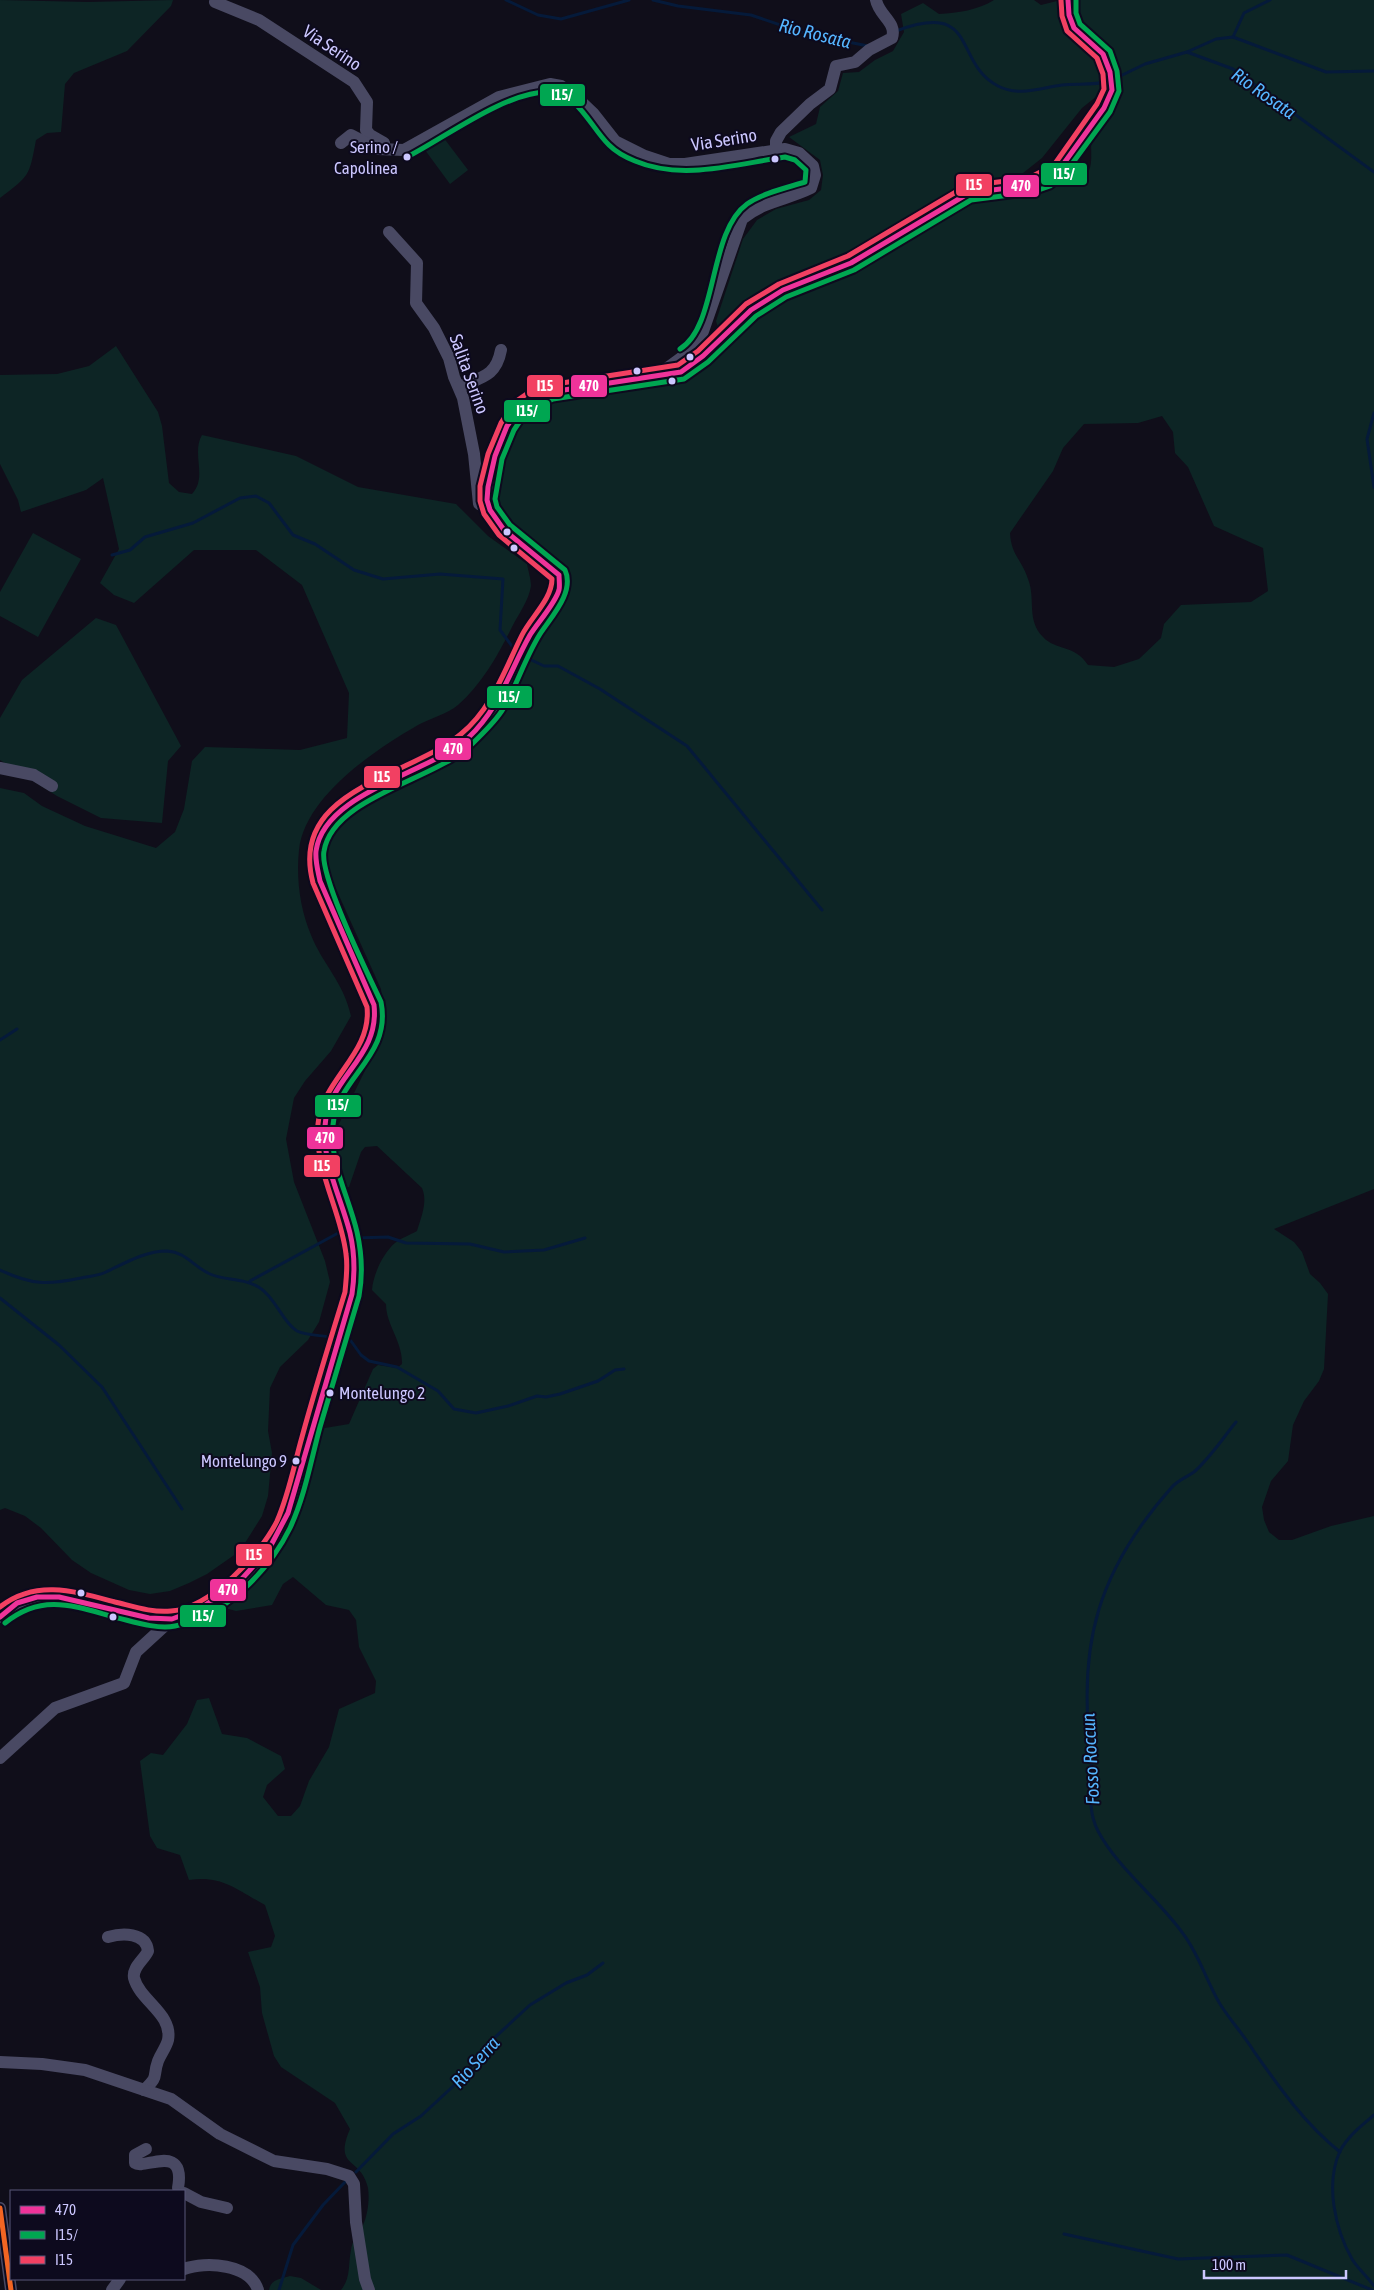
<svg xmlns="http://www.w3.org/2000/svg" width="1374" height="2290" viewBox="0 0 1374 2290" font-family="'Asap Condensed',sans-serif">
<style>
.green{fill:#0d2525;fill-rule:evenodd}
.lines{fill:none;stroke-linecap:round;stroke-linejoin:round}
.stream{stroke:#051a3a;stroke-width:3}
.minor{stroke:#494963;stroke-width:12}
.bus-1-casing{stroke:#0d0a1e;stroke-width:9}
.bus-2-casing{stroke:#0d0a1e;stroke-width:9}
.bus-3-casing{stroke:#0d0a1e;stroke-width:9}
.bus-4-casing{stroke:#0d0a1e;stroke-width:9}
.bus-1{stroke:#ef339a;stroke-width:5}
.bus-2{stroke:#00a651;stroke-width:5}
.bus-3{stroke:#f24062;stroke-width:5}
.bus-4{stroke:#f26522;stroke-width:5}
.bus-dot{fill:#ccc7ff;stroke:#0d0a1e;stroke-width:2}
.labels{text-anchor:middle;stroke-width:4;stroke-linejoin:round;paint-order:stroke}
.bus-label{font-size:17px;fill:#ccc7ff;stroke:#0d0a1e;text-anchor:end}
.street-label{font-size:18px;fill:#ccc7ff;stroke:#0d0a1e}
.water-label{font-size:19px;font-style:italic;fill:#55b5ff;stroke:#0d0a1e}
.line-badge{stroke:#0d0a1e;stroke-width:2}
.badge-label{font-size:14px;text-anchor:middle;font-weight:bold;fill:#fff}
</style>
<rect width="100%" height="100%" fill="#100e1a"/>
<!-- green -->
<g class="green">
<path d="M0,0L88,2L173,0L171,6L127,51L74,73L65,84L61,132L47,133L36,140C29,177 30,175 0,198Z"/>
<path d="M994,0H1034L1041,5L1061,0L1064,20L1070,34L1096,56L1103,73L1102,92L1082,108L1042,158L1018,177L968,183L835,261L777,285L756,297L719,331L716,321L743,239L757,220L776,209L809,200L821,190L823,175L820,160L789,137L816,124L820,107L838,91L843,73L859,72L875,60L893,51L904,32L901,14L923,3L939,14C958,13 978,10 994,0Z"/>
<path d="M1075,0H1374V1189L1274,1229L1294,1242L1302,1252L1310,1274L1320,1283L1328,1294L1324,1369L1319,1381L1304,1401L1293,1425L1288,1461L1271,1481L1262,1507L1264,1520L1269,1532L1279,1540H1292L1331,1526L1374,1516V2290H341C351,2278 348,2264 351,2250C352,2242 356,2236 361,2229C367,2219 370,2201 368,2188C361,2156 333,2169 350,2129L335,2103L281,2067L274,2056L262,2013L260,1987L248,1952L271,1947L275,1936L265,1905C237,1890 222,1875 189,1880L180,1855L157,1848L150,1836L140,1761L151,1753L163,1755L187,1724L197,1700L209,1698L222,1734L247,1738L281,1756L285,1769L267,1785L263,1797L278,1816H291L300,1806L309,1781L329,1747L339,1709L375,1693L376,1681L359,1647L356,1620L349,1610L326,1605L293,1577L283,1584L272,1605L236,1611L217,1606C286,1565 297,1500 319,1429L349,1424L373,1369L378,1365L397,1368L402,1364C403,1342 386,1325 386,1304L372,1290C373,1275 383,1253 395,1243C401,1238 410,1235 417,1231C421,1217 428,1202 422,1188L377,1146L365,1147L361,1152L349,1187L343,1188L339,1184L334,1149L338,1126L373,1054L383,1013L381,989L324,862L326,841L343,814L369,796L470,745L494,718L566,585V579L562,567L524,539L505,517L494,501L493,488L501,459L515,423L531,412L566,396L688,373L712,358L750,318L960,201L1085,177C1096,164 1088,148 1093,134C1099,119 1113,105 1116,89C1120,69 1108,47 1093,35C1087,30 1079,27 1076,19C1074,14 1075,6 1075,0ZM1162,416L1173,432L1175,453L1188,467L1214,526L1263,548L1268,591L1251,602L1181,605L1164,624L1161,638L1139,659L1114,667L1088,665C1074,644 1056,651 1043,637C1026,620 1036,599 1028,579C1022,560 1011,555 1010,533L1053,471L1063,448L1084,424L1138,423Z"/>
<polygon points="443,137 468,170 450,184 425,150"/>
<path d="M116,346L158,412L162,426L169,483L179,492L192,494C208,477 191,454 202,435L296,456L358,487L456,504L488,536L527,564C528,570 531,579 531,586C529,600 518,615 512,627C498,655 482,684 458,705C447,714 431,718 418,725C375,750 305,796 299,850C296,878 300,909 311,935C323,965 343,981 351,1016L331,1051L305,1081L294,1098L286,1139L294,1182L325,1261L330,1282L319,1322L308,1340L280,1367L270,1388L268,1431L272,1453L268,1496L262,1516L240,1551L207,1574L189,1583L170,1591L150,1594L129,1590L91,1573L72,1560L41,1528L25,1516L5,1508L0,1510V788L24,793L42,806L85,826L156,848L175,832L184,809L192,761L205,747L300,750L347,738L349,693L302,585L256,550H194L134,603L114,595L100,583L119,549L103,478L86,490L21,512L18,500L0,464V375L57,374L89,366Z"/>
<polygon points="33,533 81,559 38,637 0,616 0,592"/>
<polygon points="96,618 116,625 181,746 168,761 162,823 101,818 57,796 0,760 0,718 22,680"/>
<path d="M290,2276L301,2278L321,2290H269C271,2279 280,2279 290,2276Z"/>
</g>
<g class="lines">
<!-- stream -->
<g class="stream">
<polyline points="506,0 538,15 561,19 629,0"/>
<polyline points="653,0 678,6 751,15 804,33 868,46"/>
<path d="M896,31C980,0 952,62 998,86C1019,97 1040,88 1062,85C1077,83 1094,86 1108,81"/>
<polyline points="1233,37 1244,13 1270,0"/>
<polyline points="1187,52 1216,39 1233,37 1326,72 1374,71"/>
<polyline points="1114,79 1145,64 1187,52 1233,69 1374,172"/>
<polyline points="1374,413 1367,439 1374,487"/>
<polyline points="112,555 130,550 145,537 193,523 240,498 256,496 269,503 293,535 315,544 354,570 383,579 440,574 503,579 500,630 517,653"/>
<polyline points="523,656 544,666 558,666 600,689 687,746 822,910"/>
<polyline points="0,1040 17,1029"/>
<polyline points="355,1238 388,1237 406,1243 470,1244 504,1252 544,1250 585,1238"/>
<path d="M0,1270C32,1285 47,1285 81,1278C89,1276 99,1276 106,1272C125,1263 145,1251 167,1251C186,1252 194,1267 210,1274C226,1281 245,1278 260,1288C275,1297 283,1323 297,1331C307,1336 324,1335 334,1338"/>
<polyline points="250,1281 340,1232 348,1238"/>
<polyline points="0,1298 59,1345 102,1387 182,1509"/>
<polyline points="341,1339 351,1341 361,1355 369,1361 397,1367 438,1391 454,1409 476,1413 508,1406 537,1396 546,1397 560,1394 598,1381 615,1370 624,1369"/>
<path d="M1236,1422C1223,1438 1210,1458 1194,1472C1187,1477 1178,1480 1172,1487C1098,1570 1077,1645 1091,1754C1094,1781 1085,1806 1098,1831C1118,1869 1159,1899 1184,1935C1199,1955 1207,1982 1220,2004C1230,2020 1243,2034 1253,2050C1279,2087 1304,2123 1340,2152"/>
<path d="M1374,2115C1362,2125 1348,2136 1340,2151C1325,2184 1335,2229 1352,2259C1358,2269 1367,2276 1374,2286"/>
<polyline points="356,2172 393,2134 421,2116 462,2078 491,2041 530,2005 566,1983 587,1975 603,1963"/>
<polyline points="1064,2234 1178,2259 1287,2255 1372,2290"/>
<polyline points="279,2290 293,2245 323,2205 345,2182"/>
</g>
<!-- minor -->
<g class="minor">
<polyline points="215,2 259,20 354,82 367,102 366,130 370,135 384,143"/>
<path d="M341,143L351,135L378,149L404,150L499,97L550,84L561,86L573,94L593,113L615,141L645,156L669,164H685L785,149L799,153L813,166L815,175L811,188C787,200 763,201 742,219L701,337C692,354 673,362 659,375"/>
<path d="M776,149V141L781,132L810,104L830,89L836,66L855,62L869,50L892,38C897,22 879,16 876,0"/>
<polyline points="389,232 417,263 416,303 434,328 449,358 454,377 463,398 474,454 479,504 489,509"/>
<path d="M459,387C481,377 496,377 501,350"/>
<polyline points="0,768 34,775 52,786"/>
<path d="M0,1617C42,1569 118,1621 170,1619C175,1619 182,1616 187,1614C225,1600 257,1570 277,1536C294,1507 300,1471 309,1439C323,1391 337,1342 352,1294C354,1278 356,1264 353,1248C347,1207 321,1169 325,1125C326,1117 329,1103 333,1096C350,1067 383,1042 374,1005L320,881C317,869 313,856 318,843C335,796 411,774 451,750L467,739L496,706L530,636L559,590V575C535,554 506,540 490,510C479,489 504,422 521,407C530,399 539,396 551,392L681,372C712,354 732,322 762,302C788,285 821,273 851,263L969,193L1031,185L1046,179L1059,170L1104,108L1112,90L1110,72L1103,54L1074,28L1069,15L1068,0"/>
<polyline points="0,1758 55,1708 124,1683 136,1652 172,1619"/>
<path d="M108,1937C122,1933 146,1932 148,1951C144,1960 132,1967 134,1978C140,2001 173,2014 168,2040C166,2048 161,2053 158,2061C152,2078 160,2075 144,2090"/>
<polyline points="0,2062 42,2064 85,2070 171,2099 220,2134 274,2161 327,2169 349,2176 354,2184 356,2222 365,2279 369,2290"/>
<path d="M146,2149L135,2155V2163C144,2170 186,2142 178,2188"/>
<polyline points="184,2193 201,2202 227,2208"/>
<polyline points="0,2208 11,2290"/>
<path d="M184,2269C206,2261 250,2264 258,2290"/>
<polyline points="112,2290 120,2279"/>
</g>
<!-- bus-1 casing -->
<g class="bus-1-casing">
<path id="bus-1" d="M0,1617L17,1603L37,1597H59L149,1618L172,1619L201,1608L239,1582L269,1549L288,1513L352,1294C355,1273 355,1254 350,1233C341,1197 322,1164 325,1126C328,1077 380,1058 374,1005L320,881C318,871 315,861 316,851C324,792 430,773 468,738C500,708 509,672 530,635C538,622 555,604 559,590C560,586 559,579 559,575L504,530L490,510L487,500L488,487L495,456L507,426L521,407L531,400L551,392L681,372L703,356L751,310L783,290L851,263L969,193L1031,185L1046,179L1059,170L1104,108L1112,90L1110,72L1103,54L1074,28L1069,15L1068,0"/>
</g>
<!-- bus-2 casing -->
<g class="bus-2-casing">
<g id="bus-2">
<path d="M407,157C446,137 505,92 548,92C577,91 591,128 609,145C616,152 625,157 635,161C682,181 736,164 785,157L795,160L806,170L805,182C786,188 763,193 747,204C708,232 718,326 680,349"/>
<path d="M5,1623C46,1590 80,1609 126,1620C141,1624 160,1629 175,1626C224,1617 269,1571 290,1528C305,1496 311,1460 320,1427C333,1383 346,1340 359,1296C363,1274 362,1254 357,1232C349,1197 329,1163 333,1125C337,1077 392,1057 381,1002C368,974 319,876 324,851C333,796 439,779 473,743C483,733 496,721 503,709C517,685 525,658 540,634C551,617 575,592 565,570L510,525L497,507L495,499L502,459L514,430L526,412L553,399L684,379L708,362L756,316L786,297L854,270L971,200L1033,192L1050,186L1063,176L1110,112L1119,91L1117,71L1110,51L1080,24L1076,13V0"/>
</g>
</g>
<!-- bus-3 casing -->
<g class="bus-3-casing">
<path id="bus-3" d="M0,1607C36,1579 74,1591 115,1602C132,1606 152,1613 171,1611C210,1608 261,1554 277,1521C289,1494 294,1465 302,1437C315,1389 330,1341 345,1292C346,1280 348,1267 346,1254C341,1210 314,1170 318,1124C322,1079 372,1054 367,1007L313,883C288,789 408,778 461,734C492,709 505,669 522,635C531,617 552,599 552,579L499,535L484,514L480,501V486L488,454L501,423L515,402L528,393L549,385L678,365L698,351L746,304L779,284L848,256L966,186L1029,178L1054,165L1097,104L1104,89L1103,74L1097,58L1067,31L1062,16L1061,0"/>
</g>
<!-- bus-4 casing -->
<g class="bus-4-casing">
<polyline id="bus-4" points="0,2208 11,2290"/>
</g>
<!-- bus-1 -->
<use href="#bus-1" class="bus-1"/>
<!-- bus-2 -->
<use href="#bus-2" class="bus-2"/>
<!-- bus-3 -->
<use href="#bus-3" class="bus-3"/>
<!-- bus-4 -->
<use href="#bus-4" class="bus-4"/>
</g>
<!-- markers -->
<g class="bus-dot">
<circle cx="407" cy="157" r="4.5"/>
<circle cx="775" cy="159" r="4.5"/>
<circle cx="690" cy="357" r="4.5"/>
<circle cx="637" cy="371" r="4.5"/>
<circle cx="672" cy="381" r="4.5"/>
<circle cx="507" cy="532" r="4.5"/>
<circle cx="514" cy="548" r="4.5"/>
<circle cx="330" cy="1393" r="4.5"/>
<circle cx="296" cy="1461" r="4.5"/>
<circle cx="81" cy="1593" r="4.5"/>
<circle cx="113" cy="1617" r="4.5"/>
</g>
<g class="labels">
<!-- bus labels -->
<g class="bus-label">
<text x="398" y="153">Serino /<tspan x="398" dy="21">Capolinea</tspan></text>
<text x="339" y="1399" text-anchor="start">Montelungo 2</text>
<text x="287" y="1467">Montelungo 9</text>
</g>
<!-- street labels -->
<g class="street-label">
<text transform="translate(332 48) rotate(34)" y="6">Via Serino</text>
<text transform="translate(724 140) rotate(-9)" y="6">Via Serino</text>
<text transform="translate(469 374) rotate(70)" y="6">Salita Serino</text>
</g>
<!-- water labels -->
<g class="water-label">
<text transform="translate(815 33) rotate(14)" y="7">Rio Rosata</text>
<text transform="translate(1264 93) rotate(35)" y="7">Rio Rosata</text>
<text transform="translate(1090 1759) rotate(-93)" y="7">Fosso Roccun</text>
<text transform="translate(475 2062) rotate(-48)" y="7">Rio Serra</text>
</g>
</g>
<g class="line-badge">
<rect x="539" y="83" width="47" height="24" rx="5" fill="#00a651"/>
<rect x="1040" y="162" width="48" height="24" rx="5" fill="#00a651"/>
<rect x="955" y="173" width="38" height="24" rx="5" fill="#f24062"/>
<rect x="1002" y="174" width="38" height="24" rx="5" fill="#ef339a"/>
<rect x="570" y="374" width="38" height="24" rx="5" fill="#ef339a"/>
<rect x="526" y="374" width="38" height="24" rx="5" fill="#f24062"/>
<rect x="503" y="399" width="48" height="24" rx="5" fill="#00a651"/>
<rect x="486" y="685" width="47" height="24" rx="5" fill="#00a651"/>
<rect x="434" y="737" width="38" height="24" rx="5" fill="#ef339a"/>
<rect x="363" y="765" width="38" height="24" rx="5" fill="#f24062"/>
<rect x="314" y="1094" width="48" height="24" rx="5" fill="#00a651"/>
<rect x="306" y="1126" width="38" height="24" rx="5" fill="#ef339a"/>
<rect x="303" y="1154" width="38" height="24" rx="5" fill="#f24062"/>
<rect x="235" y="1543" width="38" height="24" rx="5" fill="#f24062"/>
<rect x="209" y="1578" width="38" height="24" rx="5" fill="#ef339a"/>
<rect x="179" y="1604" width="48" height="24" rx="5" fill="#00a651"/>
</g>
<g class="badge-label">
<text x="562" y="100">I15/</text>
<text x="1064" y="179">I15/</text>
<text x="974" y="190">I15</text>
<text x="1021" y="191">470</text>
<text x="589" y="391">470</text>
<text x="545" y="391">I15</text>
<text x="527" y="416">I15/</text>
<text x="509" y="702">I15/</text>
<text x="453" y="754">470</text>
<text x="382" y="782">I15</text>
<text x="338" y="1110">I15/</text>
<text x="325" y="1143">470</text>
<text x="322" y="1171">I15</text>
<text x="254" y="1560">I15</text>
<text x="228" y="1595">470</text>
<text x="203" y="1621">I15/</text>
</g>
<!-- legend -->
<rect x="10" y="2190" width="175" height="90" fill="#0d0a1e" stroke="#595678"/>
<rect x="20" y="2206" width="25" height="8" fill="#ef339a" stroke="#595678"/>
<text x="55" y="2215" font-size="15" fill="#ccc7ff">470</text>
<rect x="20" y="2231" width="25" height="8" fill="#00a651" stroke="#595678"/>
<text x="55" y="2240" font-size="15" fill="#ccc7ff">I15/</text>
<rect x="20" y="2256" width="25" height="8" fill="#f24062" stroke="#595678"/>
<text x="55" y="2265" font-size="15" fill="#ccc7ff">I15</text>
<!-- scale -->
<path d="M1204 2270v8h142v-8" fill="none" stroke="#ccc7ff" stroke-width="2.5"/>
<text x="1212" y="2270" font-size="15" fill="#ccc7ff" stroke="#0d0a1e" stroke-width="4" paint-order="stroke">100 m</text>
</svg>
